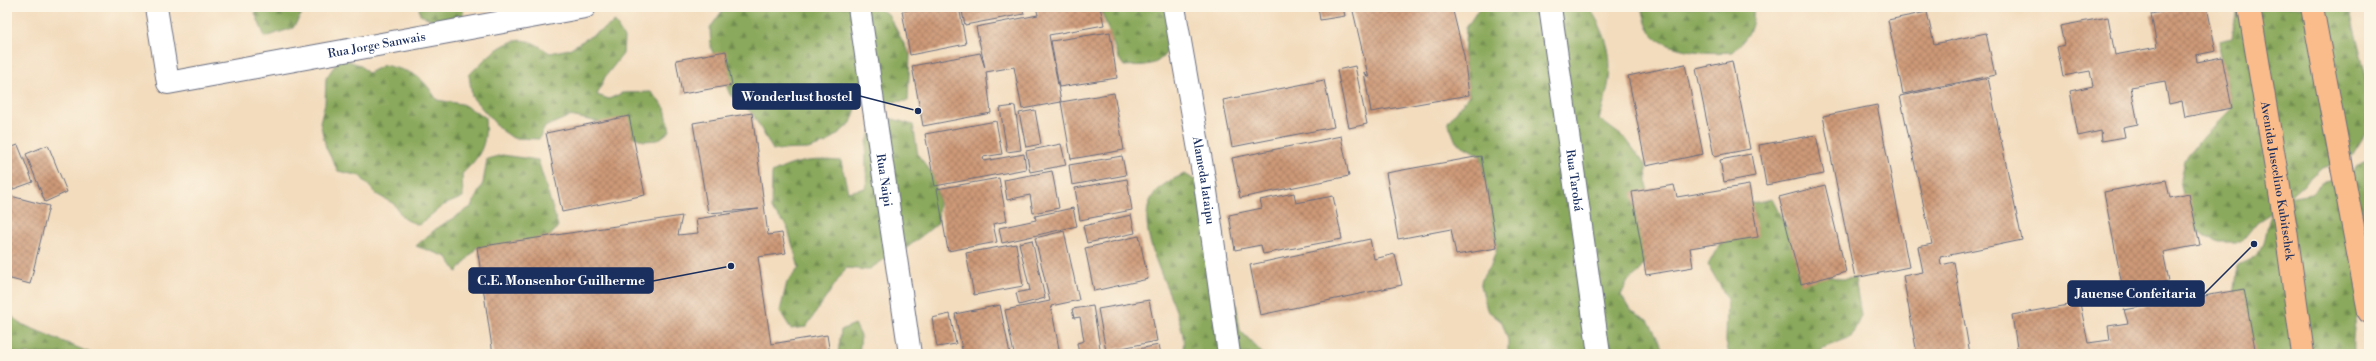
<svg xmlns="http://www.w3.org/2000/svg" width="2376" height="361" viewBox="0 0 2376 361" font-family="'Libre Bodoni',serif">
<defs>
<pattern id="forest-firs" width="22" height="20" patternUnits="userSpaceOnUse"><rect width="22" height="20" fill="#8aa95c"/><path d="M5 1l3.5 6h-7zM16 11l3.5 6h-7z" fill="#708a4f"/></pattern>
<pattern id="building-cross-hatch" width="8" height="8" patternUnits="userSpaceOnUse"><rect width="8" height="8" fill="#cd9977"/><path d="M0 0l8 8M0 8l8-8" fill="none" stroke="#a67d65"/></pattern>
</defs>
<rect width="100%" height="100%" fill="#fcf5e5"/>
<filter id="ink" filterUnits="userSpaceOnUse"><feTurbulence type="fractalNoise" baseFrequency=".025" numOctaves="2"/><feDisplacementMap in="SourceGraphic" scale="8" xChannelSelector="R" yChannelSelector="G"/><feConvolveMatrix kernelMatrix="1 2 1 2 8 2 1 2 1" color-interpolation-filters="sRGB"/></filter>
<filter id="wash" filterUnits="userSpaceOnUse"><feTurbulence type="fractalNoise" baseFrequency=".012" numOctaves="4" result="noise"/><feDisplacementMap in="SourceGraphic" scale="16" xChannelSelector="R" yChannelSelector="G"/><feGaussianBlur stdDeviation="0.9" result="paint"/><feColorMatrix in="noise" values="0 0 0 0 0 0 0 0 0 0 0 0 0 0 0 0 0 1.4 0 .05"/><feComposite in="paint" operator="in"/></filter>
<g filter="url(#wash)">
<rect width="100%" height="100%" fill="#f3dcbd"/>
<path fill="url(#forest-firs)" stroke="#526c5d" d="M258 7H306L293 28 265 37 255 13Z
M419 7H464L462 18 451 17 436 21 420 15Z
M725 7H875L888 14 910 55 908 101 881 102 861 94 851 123 827 143 808 149 773 150 752 113 730 95 711 48 710 28Z
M1100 7H1184C1178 24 1174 50 1158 61 1149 67 1134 65 1124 66L1118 57Z
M1480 7H1589C1616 48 1614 74 1599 119L1626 139 1646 166 1651 247 1639 272 1628 281 1621 295 1630 310 1648 320 1665 351 1664 354H1508V340L1502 322 1487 310 1480 281 1491 265 1497 248 1481 156 1456 142 1448 122 1469 95 1464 56 1466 28Z
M1642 7H1753C1755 29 1747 38 1732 52 1709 54 1659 52 1648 28 1645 22 1644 14 1642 7Z
M2237 7H2349L2369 89 2367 131 2351 157 2323 167 2288 198 2311 194 2322 183 2344 177 2369 157V295C2355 317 2352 328 2353 354H2256L2233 304 2238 265C2244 262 2253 259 2257 254 2269 243 2264 223 2274 211L2257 222 2241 242H2218L2197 231 2184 200 2180 180 2184 160 2195 146 2232 108 2218 41 2232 38Z
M615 22 624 38 623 54 605 77 597 95 609 99 622 93 651 92 665 108 670 131 658 140 644 141 599 122 570 116 545 127 539 139 513 138 500 129 472 97 469 75C484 60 508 33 531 42 538 44 544 50 550 53L569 49Z
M340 58 360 65 368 73 384 65C413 72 421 74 437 100L462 104 485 117C487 144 482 155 462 174L463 197 442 206 419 225 404 219 394 204 376 194 360 176 338 171 326 148 320 122 325 103 326 78Z
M893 119 913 125 918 155 933 174 939 201 938 223 899 254 885 259 868 270 846 268 806 327 791 329 780 311 787 282 799 268 787 226 771 209 772 173C798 160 812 159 841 161L848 192 866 188C868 169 861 144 873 130 877 125 887 122 893 119Z
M502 155 538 160 558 226C542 253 504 248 477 247L457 272 447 257 416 246 437 228 471 207 483 183 487 159Z
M1185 174 1201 184 1220 210 1214 239 1236 304 1240 330 1263 354H1183C1183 348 1184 342 1183 336 1178 299 1135 238 1150 201 1156 187 1172 179 1185 174Z
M1772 199 1809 272 1841 279 1855 278 1861 316 1851 337 1823 348 1819 354H1729L1726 342 1727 298 1708 265 1720 243 1752 203Z
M7 311 19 323 93 354H7Z
M855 324 861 336 859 354H838L841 330Z"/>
<g id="blocks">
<path fill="url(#building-cross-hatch)" d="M923 7H959L966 44 910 55 902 11Z
M961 7H976L977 11 996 7H1022L1024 14 965 25Z
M1036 7H1100L1104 25 1049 35 1061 102 1022 109 1014 67 986 72 991 113 923 126 912 66 980 53 985 68 976 27 1038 15Z
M1318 7H1343L1345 16 1320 20Z
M1352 7H1452L1464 56 1469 95 1371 112 1364 72 1369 79Z
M2186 7H2207L2216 51 2196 55 2197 62 2222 57 2232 108 2185 117 2182 101 2169 104 2165 81 2131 87 2138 124 2123 127 2125 137 2102 141 2101 131 2078 136 2070 91 2093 86 2090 71 2063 76 2057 47 2064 45 2060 26 2108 17 2115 55 2157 47 2151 14Z
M1927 12 1934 44 1986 33 1995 75 1903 94 1888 20Z
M1110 32 1117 78 1059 87 1051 41Z
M726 51 732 85 682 94 676 60Z
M1732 61 1750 149 1714 156 1696 69Z
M1685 64 1703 154 1646 166 1628 76Z
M1355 66 1367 124 1349 128 1337 70Z
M1988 78 2022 240 1940 257 1941 265 1954 262 1970 354H1917L1903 276 1923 272 1918 247 1932 244 1900 96Z
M1324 80 1334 127 1232 147 1223 100Z
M1114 93 1124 150 1071 159 1061 102Z
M1877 105 1909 267 1855 278 1823 116Z
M1015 106 1021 150 1007 152 1000 108Z
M1035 110 1041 144 1026 147 1019 113Z
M752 113 768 235 782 233 786 253 758 257 771 344 827 335 830 354H493L477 247 682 216 678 235 698 233 696 219 759 209 708 213 693 123Z
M629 116 645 195 562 212 546 133Z
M996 121 1002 154 983 157 984 161 1024 154 1026 169 935 186 925 134Z
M1816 135 1824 174 1766 185 1759 145Z
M1341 136 1349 176 1240 198 1232 158Z
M1061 144 1066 165 1030 172 1026 151Z
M18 145 33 182 8 191 7 149Z
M48 145 67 192 45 202 26 154Z
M1751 154 1755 176 1724 182 1720 160Z
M1122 156 1126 175 1072 185 1069 165Z
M1481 156 1497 248 1456 255 1451 229 1398 239 1386 173Z
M1052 171 1059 208 1033 213 1030 195 1007 200 1004 180Z
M999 178 1007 221 993 224 997 242 948 251 937 189Z
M1127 179 1132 210 1080 220 1075 188Z
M2166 180 2170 198 2189 194 2200 245 2163 252 2169 281 2123 290 2104 192Z
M1674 185 1677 197 1749 185 1758 237 1690 248 1693 267 1646 275 1632 192Z
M1825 185 1846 272 1801 284 1779 197Z
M1294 193 1296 203 1333 196 1342 239 1263 254 1261 245 1235 250 1229 215 1262 208 1260 200Z
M7 195 49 206 30 284 7 278Z
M1073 208 1077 226 1002 243 999 228 1036 220 1035 216Z
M1131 215 1135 233 1087 243 1083 226Z
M1064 231 1079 300 1051 306 1060 354H1014L1005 310 1050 301 1035 238Z
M1139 236 1148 279 1094 291 1085 248Z
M1370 239 1374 259 1395 254 1402 285 1260 315 1250 265Z
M1032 240 1045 298 1019 305 1016 293 1030 290 1019 243Z
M1016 244 1023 286 974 295 966 253Z
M2244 289 2256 354H2018L2012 315 2080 303 2088 343 2110 340 2108 326 2128 323 2124 310Z
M1149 300 1157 341 1106 351 1098 309Z
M1000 305 1010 354H963L955 314Z
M1093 306 1101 354H1079L1077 343 1084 341 1080 317 1074 318 1072 309Z
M950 314 956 344 937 347 932 318Z
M1159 345 1161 354H1117V353Z"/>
</g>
</g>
<g filter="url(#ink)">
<use href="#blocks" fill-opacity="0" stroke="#676c7f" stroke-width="1"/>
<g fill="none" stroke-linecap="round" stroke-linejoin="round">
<g stroke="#676c7f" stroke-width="24">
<g id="minor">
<path id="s1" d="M156 7 168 83 585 7"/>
<path id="s2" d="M859 7 910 354"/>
<path id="s3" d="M1174 7 1205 184 1229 354"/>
<path id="s4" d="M1550 7 1599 354"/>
</g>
</g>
<g stroke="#676c7f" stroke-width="24">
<g id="primary">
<path id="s5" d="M2249 7 2285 223 2303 354"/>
<path d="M2312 7 2369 312"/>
</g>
</g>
<use href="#minor" stroke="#fff" stroke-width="22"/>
<use href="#primary" stroke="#fabc8b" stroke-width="22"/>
</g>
</g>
<g text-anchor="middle" stroke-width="3.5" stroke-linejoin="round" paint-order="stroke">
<g font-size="12" fill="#1b2f5e" stroke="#fcf5e5">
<text dy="4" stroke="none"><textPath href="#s1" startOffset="289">Rua Jorge Sanwais</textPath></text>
<text dy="4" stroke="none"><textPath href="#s2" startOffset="175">Rua Naipi</textPath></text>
<text dy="4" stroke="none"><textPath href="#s3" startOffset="176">Alameda Iataipu</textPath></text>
<text dy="4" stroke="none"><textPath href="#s4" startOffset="175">Rua Tarobá</textPath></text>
<text dy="4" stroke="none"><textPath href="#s5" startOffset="176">Avenida Juscelino Kubitschek</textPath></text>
</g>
</g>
<path fill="none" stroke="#1b2f5e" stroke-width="1.5" d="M918 111L860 96M731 266L653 281M2254 244L2204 294"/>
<g fill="#1b2f5e" stroke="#fcf5e5" stroke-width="1.5">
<circle cx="918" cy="111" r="4"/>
<circle cx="731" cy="266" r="4"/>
<circle cx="2254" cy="244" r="4"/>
</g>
<g fill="#1b2f5e" stroke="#1b2f5e" stroke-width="1.5">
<rect x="733" y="84" width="127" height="25" rx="4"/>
<rect x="469" y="268" width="184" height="25" rx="4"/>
<rect x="2068" y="281" width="136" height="25" rx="4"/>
</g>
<g font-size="13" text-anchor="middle" font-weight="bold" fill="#fff">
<text x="797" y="101">Wonderlust hostel</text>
<text x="561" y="285">C.E. Monsenhor Guilherme</text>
<text x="2136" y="298">Jauense Confeitaria</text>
</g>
<rect width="2376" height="361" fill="none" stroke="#fcf5e5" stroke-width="24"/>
</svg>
